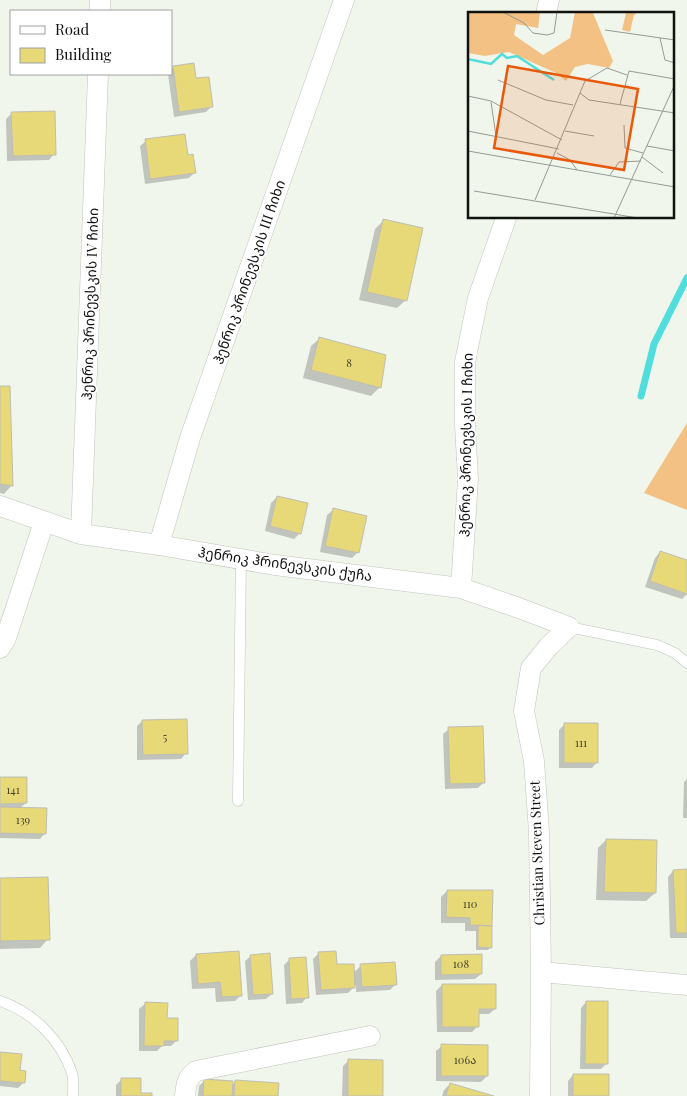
<svg xmlns="http://www.w3.org/2000/svg" width="687" height="1096" viewBox="0 0 687 1096" font-family="'Playfair Display','Noto Sans Georgian',serif">
<rect width="100%" height="100%" fill="#f0f6ec"/>
<path fill="#f4c185" d="M687 423V510L644 493Z"/>
<path fill="#0003" d="M174 67 195 80 212 106 206 112 174 117 168 74H171V69Z
M12 113 54 154 49 160 7 161 6 119Z
M146 141 187 156 194 173 189 178 145 184 140 146Z
M383 221 406 300 397 308 359 300 375 229Z
M320 338 385 356 379 388 371 396 303 378 311 346Z
M0 387 12 485 4 494 0 493Z
M277 497 300 533 294 539 265 531 271 503Z
M333 510 365 517 357 553 352 558 320 552 327 515Z
M660 552 687 561V594L682 599 645 587 655 558Z
M142 721 186 753 181 759 137 760V726Z
M565 724 597 762 592 768H559V730Z
M449 729 484 782 478 788 445 789 443 734Z
M0 778 26 803 20 808 45 833 40 839 0 838Z
M687 779V818H683L684 782Z
M606 840 655 893 646 901 596 900 598 848Z
M687 870V938H670L668 877 673 871Z
M0 879 48 939 40 948 0 949Z
M447 891 492 892 491 947 488 950H476V931H465V923H441V897Z
M237 952 241 995 235 1001 216 1002 215 988 192 989 190 961 196 955Z
M319 953 336 966 353 973 361 966 396 984 390 990 356 992V985L348 993 316 995 313 959Z
M251 956 272 994 266 999 248 1000 245 961Z
M441 956 481 974 475 979 435 980V962Z
M290 959 307 997 302 1003 286 1004 284 965Z
M442 985 495 1009 489 1014H478V1026L472 1032H437L436 991Z
M586 1002 606 1064 601 1069H580L581 1008Z
M145 1004 166 1019 176 1041 171 1046H162L157 1051H139V1009Z
M442 1046 487 1076 481 1082 436 1081V1051Z
M0 1053 19 1071 23 1083 18 1088 0 1086Z
M348 1061 382 1096H342L343 1066Z
M573 1075 608 1096H568V1081Z
M122 1079 139 1094 151 1096H116V1085Z
M204 1081 231 1086 236 1081 277 1096H198L199 1086Z
M450 1084 491 1096H442L444 1090Z"/>
<g fill="none" stroke-linecap="round" stroke-linejoin="round">
<path stroke="#51dddc" stroke-width="7" d="M641 396 654 344 687 278"/>
</g>
<path fill="#e7d878" stroke="#bfbeb3" d="M194 63 196 78 209 77 213 107 179 112 173 66Z
M55 111 56 155 13 156 11 112Z
M185 134 188 155 193 154 196 173 150 179 145 139Z
M383 219 423 228 407 301 367 292Z
M319 337 386 355 381 388 311 370Z
M0 386H10L13 486 0 484Z
M277 496 308 503 301 534 270 526Z
M333 508 367 516 359 553 325 546Z
M660 551 687 560V594L650 581Z
M187 719 188 754 143 755 142 720Z
M564 723H598V763H564Z
M483 726 485 783 450 784 448 727Z
M0 777H27V803L0 804Z
M0 807 47 808 46 834 0 833Z
M606 839 657 840 656 893 604 892Z
M687 869V933H676L673 870Z
M48 877 50 940 0 941V878Z
M447 890H493L492 926 470 925V918L446 917Z
M478 925 492 926V948L478 947Z
M239 951 242 996 222 997 220 982 198 984 196 954Z
M336 951 337 964H354L355 988 321 990 318 952Z
M270 953 273 994 253 995 250 955Z
M482 954V974L441 975V955Z
M306 957 309 998 291 999 289 958Z
M395 962 397 985 362 987 360 964Z
M442 984H496V1009H479V1027H442Z
M586 1001H608V1064H585Z
M145 1002 168 1003 167 1018H178V1041H164V1046H144Z
M441 1044 488 1045V1076H441Z
M0 1052 22 1054 20 1070 26 1071 25 1083 0 1081Z
M348 1059 383 1060V1096H348Z
M573 1074H609V1096H573Z
M121 1078H141V1093H152V1096H121Z
M204 1079 233 1081 232 1096H203Z
M235 1080 279 1083 278 1096H234Z
M450 1083 494 1096H446Z"/>
<g fill="none" stroke-linecap="round" stroke-linejoin="round">
<g stroke="#bfc5bb" stroke-width="11">
<path id="service" d="M569 627 657 645 675 653 687 663
M238 801 241 559
M0 1001C33 1012 61 1040 72 1073 74 1080 73 1089 73 1096"/>
</g>
<g stroke="#bfc5bb" stroke-width="21">
<path id="minor" d="M100 11V0
M546 14 549 0
M0 506 81 534 159 545 275 565 461 588 519 608 569 627 549 646 531 668 524 711 534 761 539 832 541 972 540 1096
M81 534 98 74
M159 545 190 438 344 0
M461 588 468 479 465 425V362L478 298 506 218
M0 648 6 638 44 522
M541 972 687 985
M185 1096C186 1084 187 1078 196 1071L370 1036"/>
</g>
<use href="#service" stroke="#fff" stroke-width="10"/>
<use href="#minor" stroke="#fff" stroke-width="20"/>
</g>
<g text-anchor="middle" stroke-width="4" stroke-linejoin="round" paint-order="stroke">
<g font-size="11" fill="#464429">
<text x="349" y="367">8</text>
<text x="165" y="741">5</text>
<text x="581" y="747">111</text>
<text x="13" y="794">141</text>
<text x="23" y="824">139</text>
<text x="470" y="908">110</text>
<text x="461" y="968">108</text>
<text x="465" y="1064">106ა</text>
</g>
<g font-size="14" fill="#10120f" stroke="#fff">
<text transform="translate(249 272) rotate(-71)" y="5">ჰენრიკ პრინევსკის III ჩიხი</text>
<text transform="translate(90 304) rotate(-88)" y="5">ჰენრიკ პრინევსკის IV ჩიხი</text>
<text transform="translate(466 445) rotate(-89)" y="5">ჰენრიკ პრინევსკის I ჩიხი</text>
<text transform="translate(285 564) rotate(8)" y="5">ჰენრიკ ჰრინევსკის ქუჩა</text>
<text transform="translate(537 853) rotate(-92)" y="5">Christian Steven Street</text>
</g>
</g>
<g transform="translate(468 12)">
<rect width="206" height="206" fill="#f0f6ec"/>
<path d="M0 0H72L70 16 48 12 46 23 75 43 102 26 107 0 125 1 145 49 141 56 120 52 107 55 98 69 88 61 41 40 17 44 0 41ZM164 0H170L166 3 162 20 154 18 158 1Z" fill="#f4c185"/>
<path fill="none" stroke="#51dddc" stroke-width="2.5" d="M0 47 23 52 34 42 39 46 49 44 86 68"/>
<path fill="none" stroke="#969b94" stroke-width="1" d="M35 0 56 11 65 21 79 23 86 21 89 0M137 18 207 28M192 26 197 48 207 51M30 68 78 88 105 93M112 81 121 88 207 101M0 84 23 89 94 128M23 90 28 124M152 92 161 59 207 67M156 113 157 136 175 141M0 119 91 137M97 119 126 124M179 134 207 139M0 139 207 175M89 141 102 148 109 158M174 145 195 161M142 163 151 150 173 149M6 179 170 206M67 188 117 69 139 56 159 63M146 206 207 72"/>
<path fill="#e8590c" fill-opacity="0.15" stroke="#e8590c" stroke-width="2.5" d="M40 54 170 77 156 158 26 136Z"/>
<rect width="206" height="206" fill="none" stroke="#10120f" stroke-width="2.5"/>
</g>
<rect x="10" y="10" width="162" height="65" fill="#ffffff" stroke="#9fa09f"/>
<rect x="20" y="26" width="25" height="8" fill="#ffffff" stroke="#9fa09f"/>
<text x="55" y="35" font-size="15" fill="#10120f">Road</text>
<rect x="20" y="48" width="25" height="15" fill="#e7d878" stroke="#9fa09f"/>
<text x="55" y="60" font-size="15" fill="#10120f">Building</text>
</svg>
